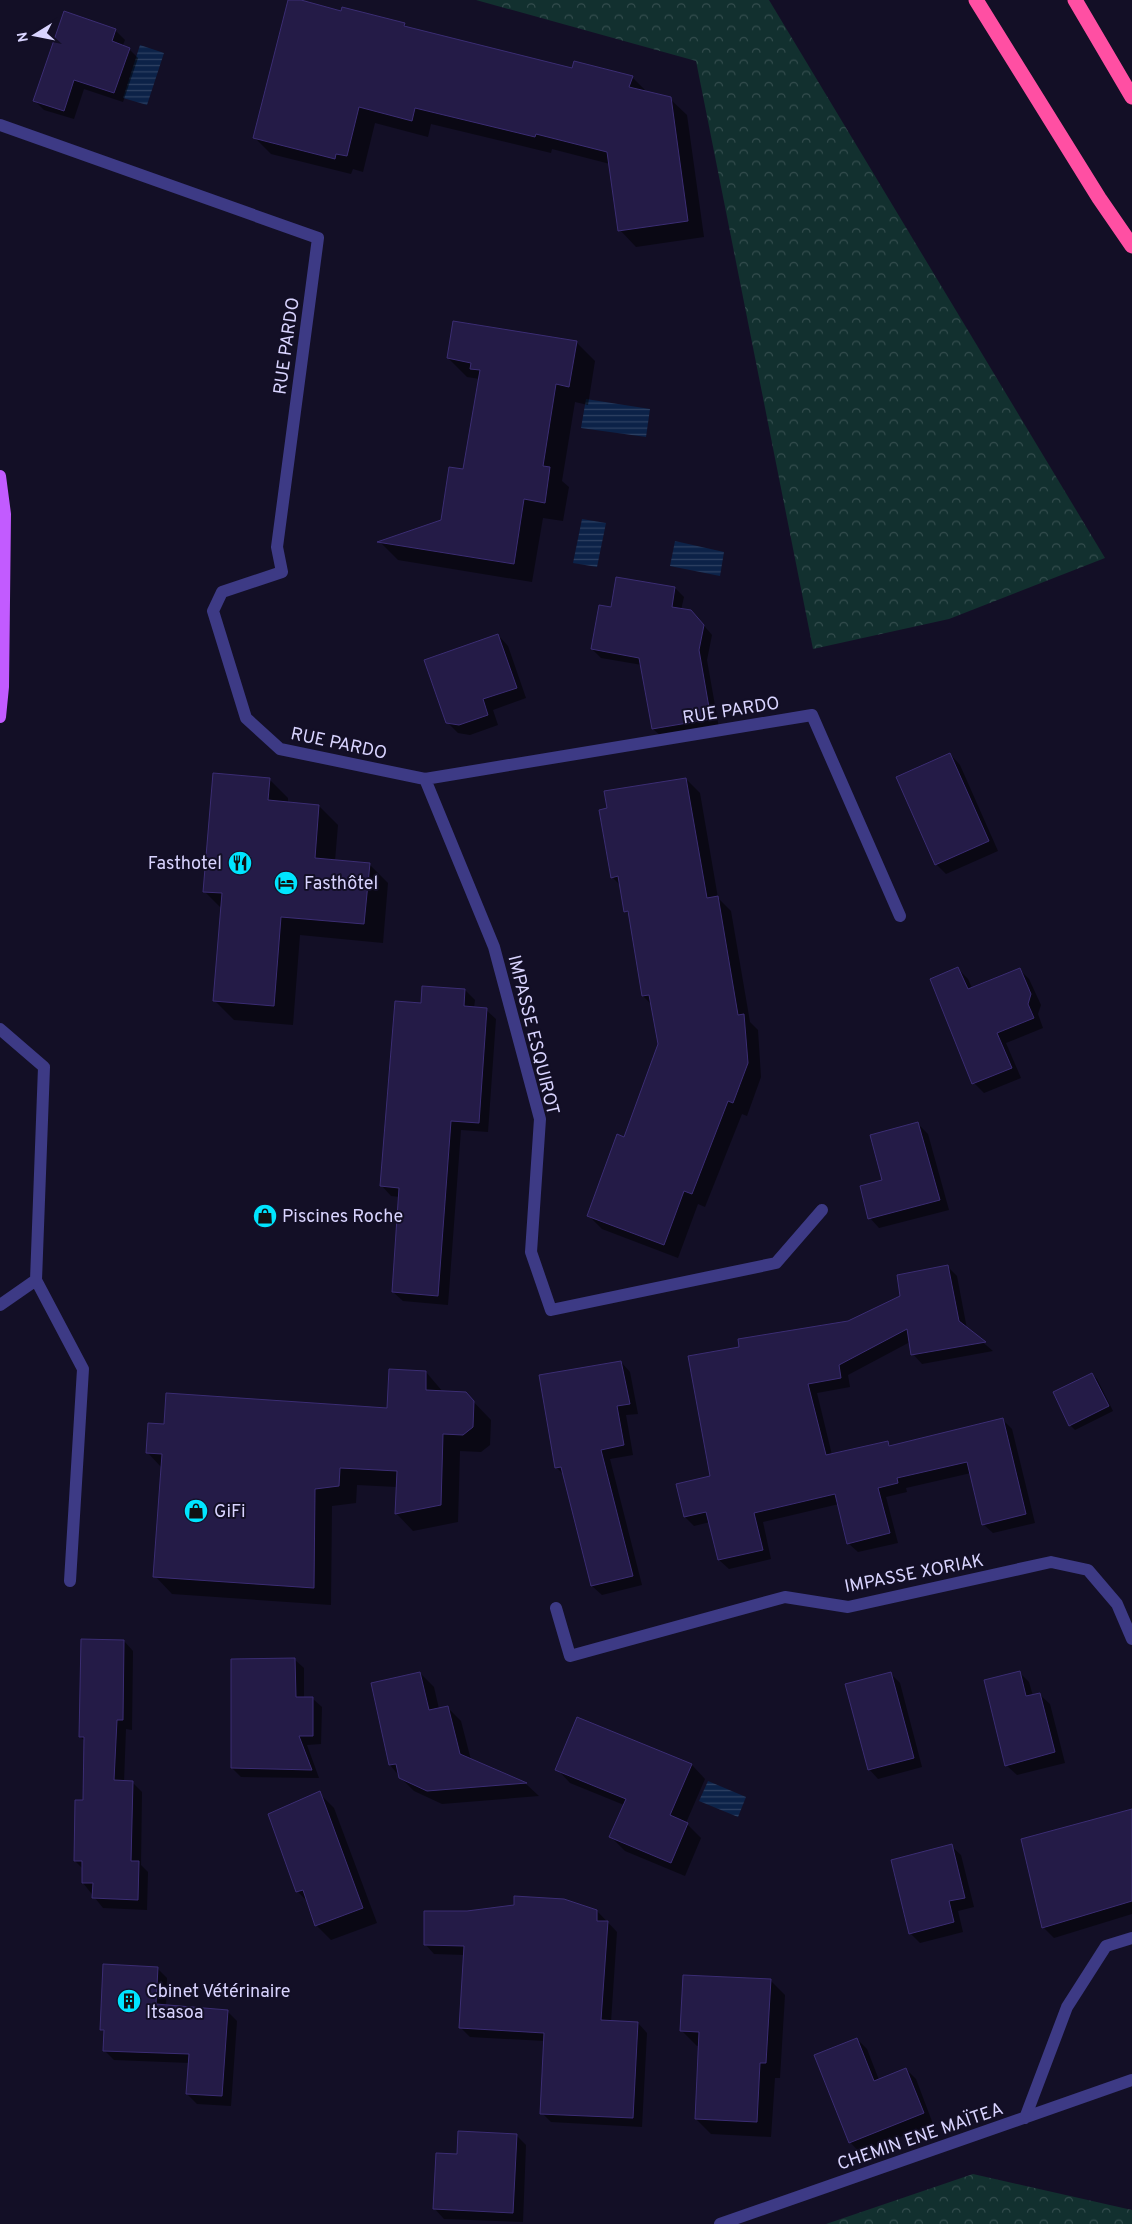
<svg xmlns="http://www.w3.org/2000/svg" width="1132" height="2224" viewBox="0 0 1132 2224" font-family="Overpass,sans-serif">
<defs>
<pattern id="forest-crowns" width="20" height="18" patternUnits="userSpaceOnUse" patternTransform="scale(1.25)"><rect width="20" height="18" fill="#12302f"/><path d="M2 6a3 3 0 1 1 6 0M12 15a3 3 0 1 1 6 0" fill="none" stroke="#344d4e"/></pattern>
<pattern id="water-rules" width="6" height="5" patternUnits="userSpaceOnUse" patternTransform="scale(1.25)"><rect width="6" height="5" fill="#0c2248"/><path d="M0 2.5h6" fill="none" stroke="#2f4163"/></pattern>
</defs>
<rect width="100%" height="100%" fill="#130f26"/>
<path fill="url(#forest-crowns)" d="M476 0H769L1105 558 949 619 813 649 696 61Z
M973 2174 1132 2210V2224H826Z"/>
<path fill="url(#water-rules)" d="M140 45 164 53 147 105 123 98Z
M586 399 650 409 646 437 581 428Z
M582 519 606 523 597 567 573 563Z
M675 541 724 552 720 576 670 566Z
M708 1781 746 1797 738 1817 699 1801Z"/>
<path fill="#0007" d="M290 0 404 24 408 28 573 69 632 77 648 93 670 99 687 115 704 237 636 247 620 230 610 164 552 149 551 153 431 124 428 137 375 123 363 172 353 169 351 174 271 154 255 138Z
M115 30 125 40 122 47 129 49 138 58 123 102 84 89 74 119 44 110 34 100Z
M576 342 595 361 588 405 575 402 562 481 569 487 563 521 543 518 532 582 398 560 380 542 442 520 464 470 480 379 467 377 448 358Z
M617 578 675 588 684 597 681 610 700 621 712 635 707 660 719 728 662 737 653 729 642 665 601 658 592 649 612 609Z
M498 635 508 646 526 698 493 710 498 725 470 735 458 733 447 722Z
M950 754 960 765 998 851 946 874 936 864Z
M269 779 288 798V803L319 806 338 825 335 861 369 864 388 883 383 943 300 935 293 1025 234 1020 215 1001 222 909 205 892Z
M686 779 700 793 718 898 731 911 750 1022 758 1030 761 1077 747 1116 742 1114 705 1207 698 1204 678 1258 602 1229 588 1215 625 1139 659 1044 652 1005 643 996 630 916 626 911 621 886 612 877Z
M958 969 968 979 972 988 1019 969 1029 979 1041 1005 1038 1014 1043 1028 1006 1043 1021 1078 984 1093 974 1083Z
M465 990 475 1000 474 1008 486 1010 496 1019 488 1132 461 1130 448 1305 403 1301 393 1292 400 1197 391 1196 382 1186 422 1004Z
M918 1124 928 1134 949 1210 879 1228 870 1218 884 1181Z
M948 1267 957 1276 967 1329 993 1351 922 1364 913 1354 910 1342 848 1375 850 1387 817 1393 832 1455 887 1442 892 1447 1003 1420 1012 1429 1035 1523 993 1533 983 1524 971 1473 906 1488 907 1492 886 1497 898 1543 858 1552 848 1543 839 1504 763 1522 771 1559 729 1569 719 1560 710 1522 694 1526 685 1517 711 1477 741 1348 848 1322 902 1296Z
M621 1362 630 1372 638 1414 626 1415 633 1455 610 1459 642 1585 602 1595 592 1586 565 1476 556 1467Z
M426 1372 443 1392 465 1393 491 1420 490 1445 481 1452 460 1451 458 1522 413 1531 396 1513 397 1487 357 1485 356 1503 332 1506 331 1605 172 1594 155 1576 162 1468 147 1452 165 1425 388 1410Z
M1092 1374 1097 1379 1113 1411 1075 1430 1070 1425Z
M124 1641 133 1651 132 1730 126 1729 124 1782H132L142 1792 141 1865 148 1872 147 1910 103 1908 83 1883V1869L75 1861 84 1802 85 1741 80 1737Z
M295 1660 304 1668V1698L313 1699 322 1707 321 1744 307 1745 319 1778 241 1777 232 1768Z
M1019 1672 1029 1682 1033 1696 1039 1694 1050 1704 1065 1763 1017 1775 1006 1765Z
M420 1673 434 1687 439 1709 447 1707 461 1721 471 1760 526 1784 539 1796 442 1804 414 1791 400 1777 390 1765Z
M890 1673 900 1683 922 1767 878 1779 869 1769Z
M692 1765 705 1779 686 1823 701 1838 685 1876 625 1851 611 1837 624 1805 570 1783 557 1769Z
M319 1793 334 1808 377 1923 331 1940 316 1925 308 1902 297 1891Z
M1132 1810V1914L1054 1938 1043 1927Z
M951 1846 961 1855 974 1907 958 1911 963 1932 920 1943 910 1933Z
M597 1911 617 1932 611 2022 638 2023 647 2033 642 2127 551 2122 542 2113 545 2041 470 2037 461 2028 465 1955 434 1954 425 1944Z
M157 1968 167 1978 166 2006 227 2011 237 2021 231 2106 197 2104 187 2094 190 2063 114 2060 104 2050 105 2032 101 2029Z
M770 1980 785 1995 780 2078H775L771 2137 711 2134 696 2119 700 2046H697L682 2031Z
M857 2039 867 2049 879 2080 906 2069 916 2079 933 2124 860 2153 850 2142Z
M516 2135 526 2145 523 2222 444 2219 434 2208 458 2155Z"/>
<path fill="#241b47" stroke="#3b2d73" d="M288 0H301L341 11 342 7 405 23 404 26 572 68 574 61 633 76 629 87 671 97 688 221 618 231 607 152 536 134 535 137 415 108 412 121 359 107 347 156 336 154 335 159 253 138Z
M64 11 116 29 112 41 130 48 114 93 74 80 64 111 33 101Z
M453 321 577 341 569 387 556 384 543 466 550 467 545 503 524 499 514 564 377 542 441 520 449 467 463 469 480 370 470 369 471 363 447 358Z
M616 577 675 587 672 607 691 610 704 625 699 650 711 719 652 729 639 658 591 649 599 605 611 607Z
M498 634 517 688 483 699 488 715 459 725 446 723 424 660Z
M950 753 989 841 935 865 896 777Z
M213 773 270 778 268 800 319 805 315 858 370 863 364 924 281 917 274 1006 213 1001 222 893 203 892Z
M686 778 707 898 718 896 738 1015 744 1014 748 1063 733 1103 728 1101 692 1194 684 1191 664 1245 587 1216 617 1134 624 1137 658 1044 649 995 642 996 628 911 624 912 618 876 611 878 599 810 607 808 604 791Z
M958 967 968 989 1020 968 1031 994 1028 1004 1034 1018 997 1033 1012 1068 972 1084 930 979Z
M422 986 465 989 464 1006 487 1008 479 1123 451 1121 438 1296 392 1292 399 1188 380 1186 395 1001 421 1003Z
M918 1122 940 1200 868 1219 860 1186 882 1180 870 1135Z
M948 1265 959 1321 986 1342 911 1355 907 1329 839 1365 841 1378 808 1384 826 1455 888 1441 889 1446 1003 1418 1026 1514 982 1525 967 1462 897 1478 898 1483 878 1488 890 1533 847 1544 835 1494 754 1513 763 1550 718 1560 706 1512 684 1517 676 1484 710 1476 688 1356 739 1347 738 1339 848 1321 900 1296 897 1275Z
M621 1361 630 1404 617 1406 624 1445 601 1450 633 1576 591 1586 561 1467 555 1468 539 1375Z
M389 1369 426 1371V1390L466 1392 474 1401 473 1427 463 1435 443 1434 441 1505 395 1514 397 1471 340 1468 339 1486 315 1489 314 1588 153 1577 162 1454 146 1453 148 1423 164 1424 166 1393 387 1408Z
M1092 1373 1109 1406 1069 1426 1053 1392Z
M81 1639 124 1640 123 1720H117L114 1780 133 1781 131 1861H139L138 1900 92 1898 93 1883H82V1861H74L75 1800H83L84 1737H79Z
M295 1658 296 1697H313V1736H299L312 1770 231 1768V1659Z
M1020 1671 1026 1696 1040 1693 1055 1752 1005 1766 984 1680Z
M420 1672 429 1710 448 1706 460 1754 527 1783 427 1791 399 1778 396 1764 389 1765 371 1683Z
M891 1672 914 1758 868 1770 845 1684Z
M577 1717 692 1764 670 1815 688 1823 671 1863 609 1837 626 1799 555 1770Z
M320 1791 363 1908 315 1926 303 1890 296 1892 268 1814Z
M1132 1809V1901L1042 1928 1021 1839Z
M952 1844 965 1898 949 1901 954 1922 909 1934 891 1860Z
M514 1896 564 1899 597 1910V1921H608L601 2020 638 2022 633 2118 540 2114 544 2033 459 2028 464 1946 424 1945V1911H467L514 1905Z
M103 1964 158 1967 156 2004 228 2010 222 2096 186 2094 189 2054 103 2051 104 2030H100Z
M683 1975 771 1979 766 2063H760L757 2122 695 2119 699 2032 680 2031Z
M857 2038 874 2081 906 2068 924 2113 849 2143 814 2055Z
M458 2131 517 2134 513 2213 433 2209 436 2153 457 2154Z"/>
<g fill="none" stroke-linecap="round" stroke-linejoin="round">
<path stroke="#3d3a85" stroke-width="12" d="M0 1029 44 1067 36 1280 0 1305
M36 1280 83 1369 70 1581"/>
<path stroke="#3d3a85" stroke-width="12" d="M0 125 318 238 277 547 282 572 222 592 213 611 246 718 280 749 425 779 812 715 900 916
M425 779 494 947 540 1119 531 1252 551 1310 776 1263 822 1210
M556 1608 570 1656 785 1597 848 1607 1051 1562 1088 1570 1117 1604 1132 1639
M1025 2118 1067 2007 1106 1946 1132 1938
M720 2224 1132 2080"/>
<path stroke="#c25bff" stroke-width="12" d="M0 476 5 514 3 687 0 717"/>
<path stroke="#ff4fa3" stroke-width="15" d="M976 0 1099 198 1132 246
M1075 0 1132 97"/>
</g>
<defs>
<g id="restaurant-disc" transform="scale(1.25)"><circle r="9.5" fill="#00e5ff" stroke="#130f26"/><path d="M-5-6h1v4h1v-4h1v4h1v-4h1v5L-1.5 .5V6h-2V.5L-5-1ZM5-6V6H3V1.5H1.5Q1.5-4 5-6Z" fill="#111"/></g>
<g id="hotel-disc" transform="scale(1.25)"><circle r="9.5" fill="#00e5ff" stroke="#130f26"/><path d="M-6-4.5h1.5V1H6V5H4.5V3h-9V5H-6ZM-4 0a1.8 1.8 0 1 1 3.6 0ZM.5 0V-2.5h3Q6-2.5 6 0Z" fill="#111"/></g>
<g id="shop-disc" transform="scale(1.25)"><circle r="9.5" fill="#00e5ff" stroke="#130f26"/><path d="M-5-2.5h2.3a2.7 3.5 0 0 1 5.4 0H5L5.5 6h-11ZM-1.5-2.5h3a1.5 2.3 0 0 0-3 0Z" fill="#111"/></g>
<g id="building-disc" transform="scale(1.25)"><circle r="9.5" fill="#00e5ff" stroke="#130f26"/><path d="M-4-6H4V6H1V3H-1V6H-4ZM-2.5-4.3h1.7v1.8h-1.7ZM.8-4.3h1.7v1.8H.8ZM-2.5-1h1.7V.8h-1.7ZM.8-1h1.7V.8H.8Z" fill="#111"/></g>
</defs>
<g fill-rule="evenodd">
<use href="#restaurant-disc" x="240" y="863"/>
<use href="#hotel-disc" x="286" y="883"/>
<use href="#shop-disc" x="265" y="1216"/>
<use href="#shop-disc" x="196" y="1511"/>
<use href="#building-disc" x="129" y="2001"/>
</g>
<g text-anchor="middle" stroke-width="4" stroke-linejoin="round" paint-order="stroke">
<g font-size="18" fill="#d9d4ff" stroke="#130f26">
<text transform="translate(286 346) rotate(-82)" y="6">RUE PARDO</text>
<text transform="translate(731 710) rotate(-9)" y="6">RUE PARDO</text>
<text transform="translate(339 743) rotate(12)" y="6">RUE PARDO</text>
<text transform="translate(534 1035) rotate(76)" y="6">IMPASSE ESQUIROT</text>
<text transform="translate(914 1573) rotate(-11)" y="6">IMPASSE XORIAK</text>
<text transform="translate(920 2136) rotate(-19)" y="6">CHEMIN ENE MAÏTEA</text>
</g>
<g font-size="18" fill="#d9d4ff" stroke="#130f26" text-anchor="start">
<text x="222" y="869" text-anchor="end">Fasthotel</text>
<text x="304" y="889">Fasthôtel</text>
<text x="282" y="1222">Piscines Roche</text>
<text x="214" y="1517">GiFi</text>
<text x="146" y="1997">Cbinet Vétérinaire<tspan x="146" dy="21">Itsasoa</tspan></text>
</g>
</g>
<g transform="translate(35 35) rotate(260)" stroke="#130f26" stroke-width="4" paint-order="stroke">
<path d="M0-4L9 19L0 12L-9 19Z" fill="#d9d4ff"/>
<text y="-8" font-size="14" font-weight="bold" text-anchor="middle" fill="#d9d4ff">N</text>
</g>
</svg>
